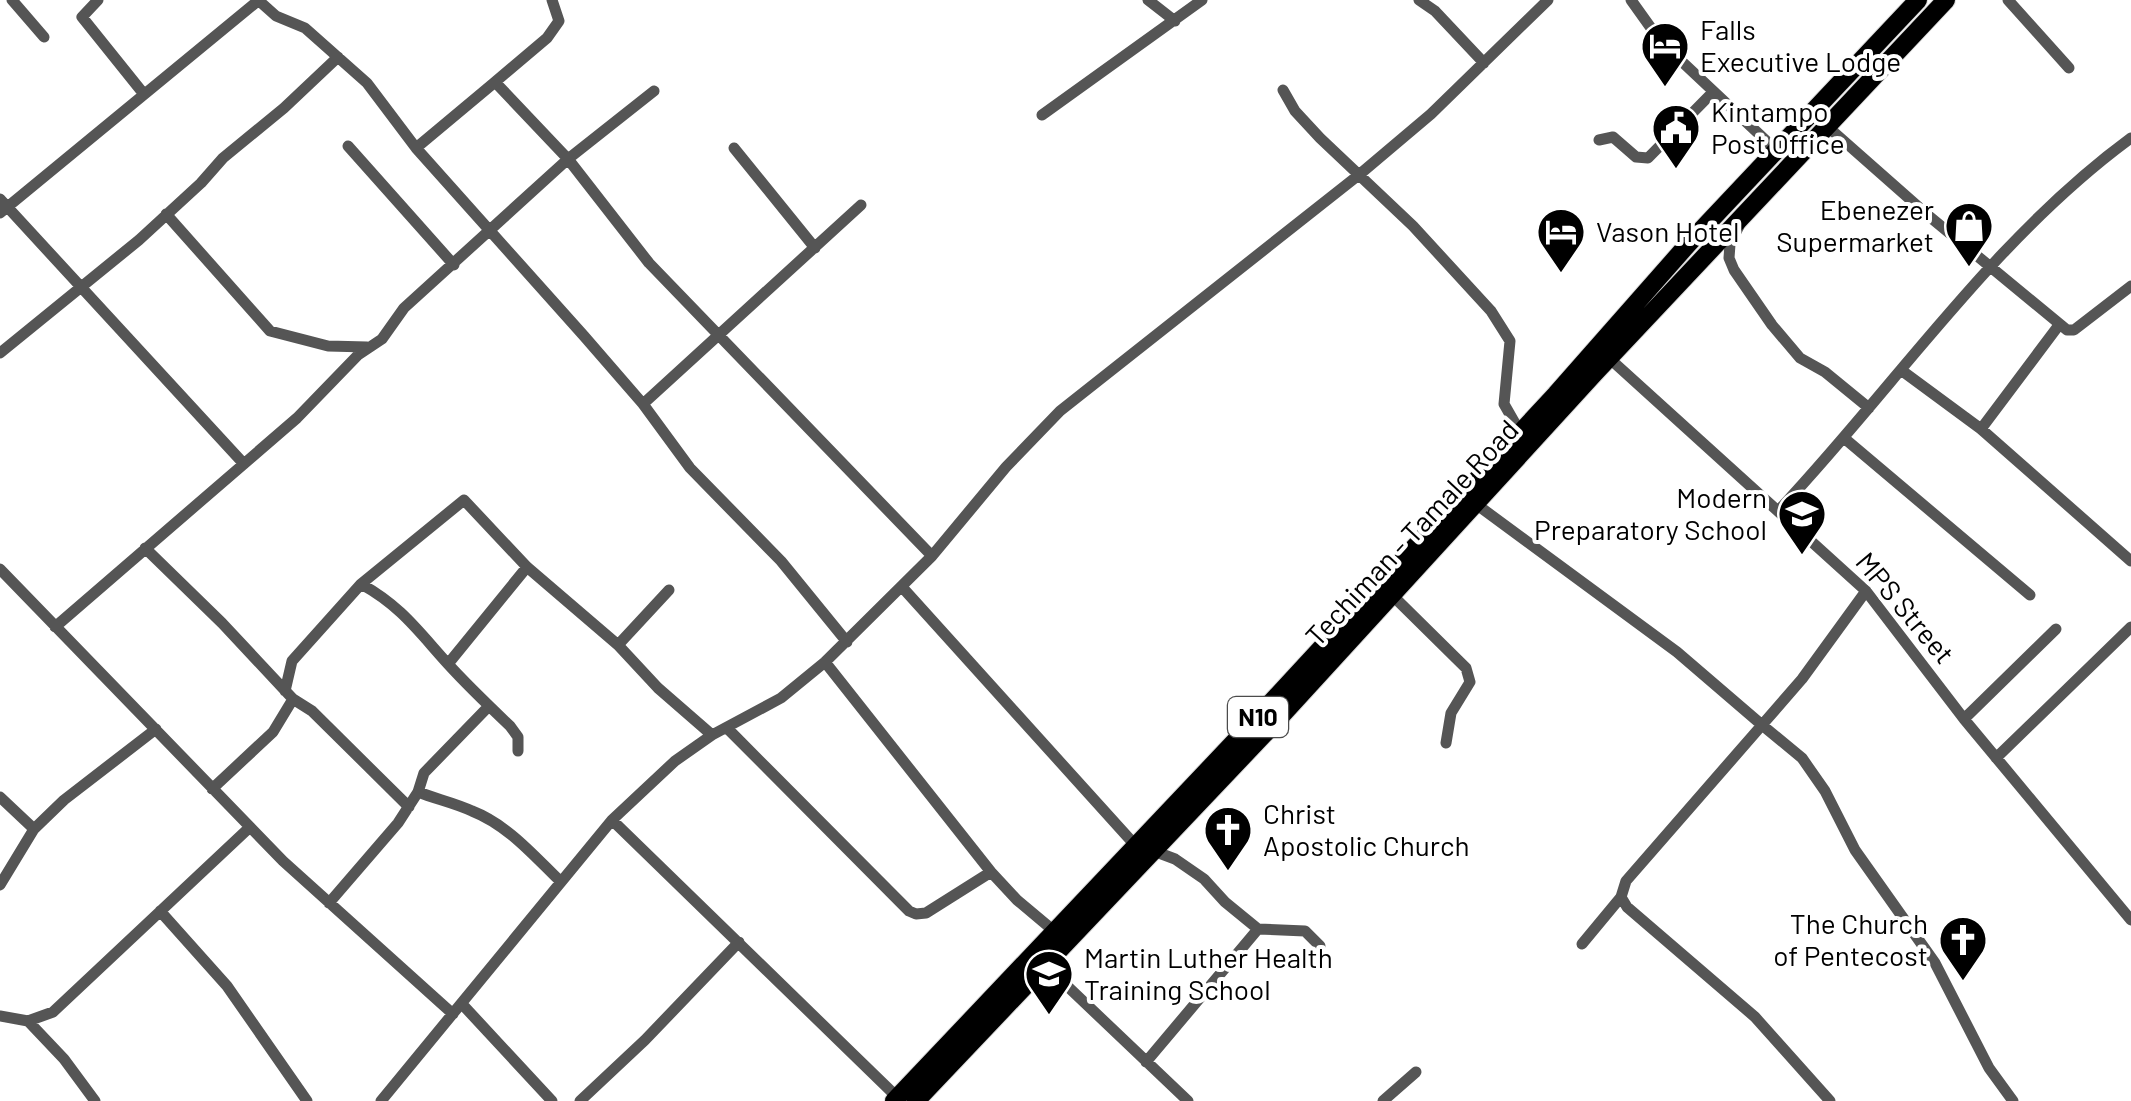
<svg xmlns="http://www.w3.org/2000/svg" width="2131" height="1101" viewBox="0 0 2131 1101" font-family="Barlow,sans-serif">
<rect width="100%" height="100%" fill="#fff"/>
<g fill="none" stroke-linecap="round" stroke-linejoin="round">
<g stroke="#dbdbdb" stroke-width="20">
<path id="highway" d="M894 1101 1238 738 1556 394 1689 243 1918 0
M916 1101 1271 727 1594 374 1946 0"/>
</g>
<path stroke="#555" stroke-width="11" d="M12 0 44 37
M98 0 82 17 143 93
M258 0 276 16 305 28 367 83 416 148 584 336 643 404 690 468 781 561 847 642
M1148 0 1175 21
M1419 0 1435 11 1484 63
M1631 0 1661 42 1776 150
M2008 0 2069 68
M495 82 547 38 559 21 552 0
M1283 90 1295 111 1320 138 1413 226 1491 311 1510 341 1504 404 1520 432
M1042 115 1202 0
M1828 127 1930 217 2067 330H2074L2131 286
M1599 140 1613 137 1636 157 1648 158 1713 92
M348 146 454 265
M416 148 495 82 568 159 649 263 932 556
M734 148 815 248
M0 199 244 464
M0 213 259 0
M166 214 270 331 328 346 367 347
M1739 226 1730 244 1729 258 1734 270 1772 325 1800 358 1825 372 1869 408
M0 353 139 240 201 183 223 158 284 108 338 57
M1609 358 1866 591 1964 719 2131 920
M1901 370 1981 429 2131 561
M643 404 861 205
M1981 429 2059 325
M1844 438 2030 595
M1476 504 1677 652 1762 725 1802 679 1866 591
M1778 511C1895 387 1992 240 2131 138
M145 548 222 623 293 699 312 711 409 807
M0 569 283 861 453 1014
M361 584C401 606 418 631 448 664 467 685 489 706 510 726L518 737V751
M902 587 1135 845
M1392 595 1466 668 1470 682 1451 713 1446 743
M55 627 297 418 358 355 382 339 404 308 568 159 654 91
M618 645 669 590
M825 662 991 872 1017 900 1054 931
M448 664 527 567
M285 691 292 661 361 584 464 500 527 567 618 645 658 688 712 735
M1964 719 2056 629
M727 728 909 911 916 914 926 913 991 872
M1996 758 2131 627
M212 789 273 732 293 699
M418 792C436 799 455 803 472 811 508 825 534 856 561 882
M0 797 34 829
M612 820 897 1097
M1151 850 1175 859 1204 879 1225 902 1258 929 1305 931 1320 946
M0 885 34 829 64 800 156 729
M329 903 398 823 418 792 424 773 489 706
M160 911 227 986 307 1101
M1582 944 1621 897
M1044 964 1188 1101
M462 1004 552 1101
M0 1016 28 1021 64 1059 95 1101
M28 1021 53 1012 250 827
M1146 1062 1258 929
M381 1101 612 820 675 761 712 735 781 698 825 662 932 556 1006 467 1060 411 1360 174 1431 114 1548 0
M580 1101 645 1040 739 942
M1383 1101 1416 1072
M1830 1101 1755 1017 1627 907 1621 897 1626 881 1762 725 1802 758 1825 791 1855 850 1935 963 1989 1068 2013 1101"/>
<use href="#highway" stroke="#000" stroke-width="18"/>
</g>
<defs>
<g id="hotel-pin" transform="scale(2.5)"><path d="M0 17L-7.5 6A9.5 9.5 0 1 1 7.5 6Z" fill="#000" stroke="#fff"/><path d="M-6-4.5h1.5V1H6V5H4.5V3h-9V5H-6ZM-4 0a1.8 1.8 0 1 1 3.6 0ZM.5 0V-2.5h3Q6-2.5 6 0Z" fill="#fff"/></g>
<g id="civic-pin" transform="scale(2.5)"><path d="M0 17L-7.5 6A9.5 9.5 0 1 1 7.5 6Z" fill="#000" stroke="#fff"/><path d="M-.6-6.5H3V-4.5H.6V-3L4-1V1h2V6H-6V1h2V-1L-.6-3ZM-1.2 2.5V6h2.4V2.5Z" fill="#fff"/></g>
<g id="shop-pin" transform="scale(2.5)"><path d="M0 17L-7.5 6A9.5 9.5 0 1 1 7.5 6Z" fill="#000" stroke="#fff"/><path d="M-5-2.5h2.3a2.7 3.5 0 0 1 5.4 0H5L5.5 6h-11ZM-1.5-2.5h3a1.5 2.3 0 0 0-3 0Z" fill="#fff"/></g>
<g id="school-pin" transform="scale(2.5)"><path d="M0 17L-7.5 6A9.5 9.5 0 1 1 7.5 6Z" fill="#000" stroke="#fff"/><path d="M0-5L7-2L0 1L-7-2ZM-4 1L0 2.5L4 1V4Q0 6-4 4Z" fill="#fff"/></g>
<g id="church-pin" transform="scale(2.5)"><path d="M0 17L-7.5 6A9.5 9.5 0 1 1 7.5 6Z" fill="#000" stroke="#fff"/><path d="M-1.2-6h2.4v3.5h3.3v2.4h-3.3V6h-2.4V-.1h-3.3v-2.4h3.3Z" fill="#fff"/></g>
</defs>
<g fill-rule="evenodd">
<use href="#hotel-pin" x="1665" y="46"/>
<use href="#civic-pin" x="1676" y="128"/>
<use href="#shop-pin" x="1969" y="226"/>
<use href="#hotel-pin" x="1561" y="232"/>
<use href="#school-pin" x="1802" y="514"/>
<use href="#church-pin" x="1228" y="830"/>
<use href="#church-pin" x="1963" y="940"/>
<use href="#school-pin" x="1049" y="974"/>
</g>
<g text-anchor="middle" stroke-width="8" stroke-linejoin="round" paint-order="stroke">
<rect fill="#fff" stroke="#4c4c4c" stroke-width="2.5" x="1228" y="697" width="60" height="40" rx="8"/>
<g font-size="25" font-weight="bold" fill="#000">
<text x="1258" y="726">N10</text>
</g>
<g font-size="28" fill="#000" stroke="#fff" text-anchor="start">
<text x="1700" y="40">Falls<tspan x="1700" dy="32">Executive Lodge</tspan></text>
<text x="1711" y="122">Kintampo<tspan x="1711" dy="32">Post Office</tspan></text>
<text x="1934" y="220" text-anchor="end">Ebenezer<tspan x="1934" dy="32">Supermarket</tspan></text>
<text x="1596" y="242">Vason Hotel</text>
<text x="1767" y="508" text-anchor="end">Modern<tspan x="1767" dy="32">Preparatory School</tspan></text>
<text x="1263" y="824">Christ<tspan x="1263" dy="32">Apostolic Church</tspan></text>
<text x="1928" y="934" text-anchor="end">The Church<tspan x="1928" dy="32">of Pentecost</tspan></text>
<text x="1084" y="968">Martin Luther Health<tspan x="1084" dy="32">Training School</tspan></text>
</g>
<g font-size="28" fill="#000" stroke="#fff">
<text transform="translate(1412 533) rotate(-47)" y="10">Techiman - Tamale Road</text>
<text transform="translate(1905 608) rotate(50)" y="10">MPS Street</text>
</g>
</g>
</svg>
